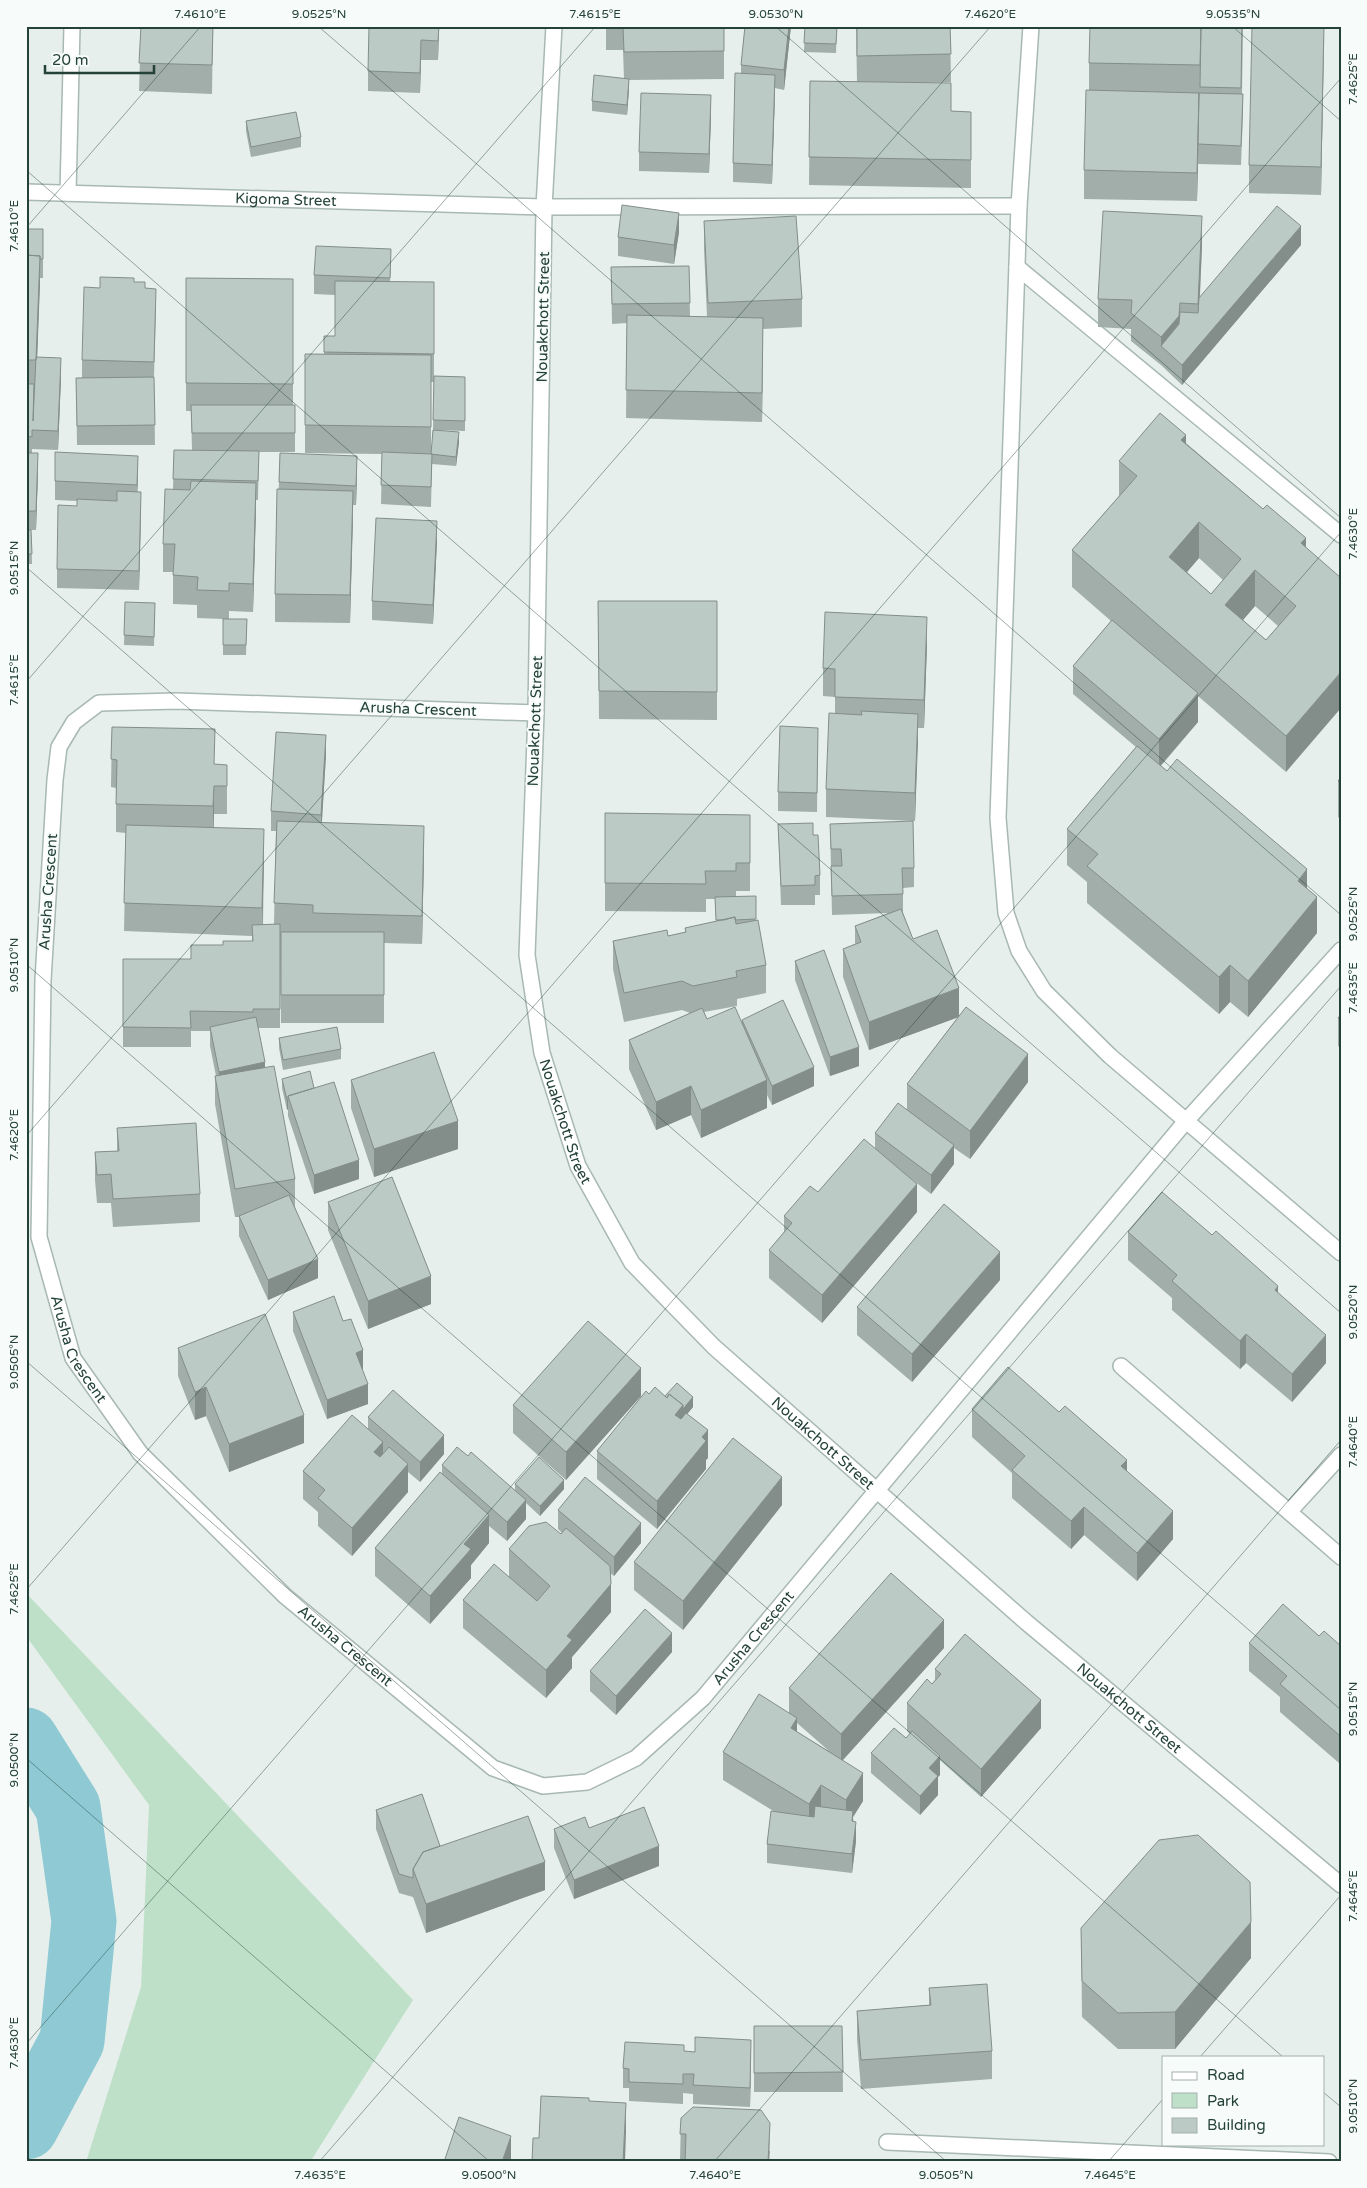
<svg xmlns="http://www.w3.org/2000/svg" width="1367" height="2188" viewBox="0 0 1367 2188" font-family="'Varela Round',sans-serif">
<rect width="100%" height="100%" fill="#e6efeb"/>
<path fill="#bfe0c8" d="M26 1593 413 2000 310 2162H86L141 1987 149 1805 26 1636Z"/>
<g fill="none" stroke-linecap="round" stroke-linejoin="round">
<path stroke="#8ec9d4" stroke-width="65" d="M26 1740 68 1807 84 1921 72 2041 26 2127"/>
<g stroke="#a8b8b2" stroke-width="18">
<g id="minor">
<path id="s1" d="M554 26 544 207 536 713 527 955 542 1053 578 1166 632 1263 714 1347 1026 1622 1341 1885"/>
<path d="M1031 26 1019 206 998 818 1006 913 1019 951 1044 991 1110 1056 1341 1253"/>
<path id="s2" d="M26 192 544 207 1019 206"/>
<path d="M68 193 72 26"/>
<path d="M1017 267 1341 535"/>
<path id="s3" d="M536 713 176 701 99 703 74 722 59 747 55 780 43 980 39 1237 73 1358 140 1453 285 1596 493 1768 543 1786 587 1782 636 1758 703 1698 1186 1121 1341 950"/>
<path d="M1121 1366 1341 1557"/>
<path d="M1290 1511 1341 1455"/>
<path d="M887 2142 1329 2162"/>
</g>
</g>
<use href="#minor" stroke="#fff" stroke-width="15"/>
</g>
<path fill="#a1aea9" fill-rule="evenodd" d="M141 26H213L212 94 139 91Z
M439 26 438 60H421L420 93 368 91V71Z
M606 26H724V79L629 80V89L627 115 592 111V101L624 79 623 50H606Z
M745 26H791L784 90 775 88 772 184 733 182V163L741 73V65Z
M805 26H837L836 53 804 52Z
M856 26H950L951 82 909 83 951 111 971 112V188L809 185 810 81 857 82Z
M1243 26 1242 94 1243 114 1241 165 1198 164 1197 201 1084 199V170L1089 90V63Z
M1324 39 1321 195 1249 193V165Z
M711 115 709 173 639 171V152Z
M246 121 301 137V147L251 157 246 131Z
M704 221 802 299V327L763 329 762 422 626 418 627 323 612 324 611 267 689 266 690 317H707L704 249Z
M26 229H43V278H40L37 357 61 377 58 450 32 449V453L38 472 36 530H31L32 564H26ZM34 388 35 389 34 413Z
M679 232 674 264 618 256V237Z
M1202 245 1200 297 1301 245 1182 385 1161 365 1131 341V329L1098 327V299Z
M391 268 390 282H434V376L465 377V431L435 430 459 442 456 466 432 464 431 507 381 504 382 454 305 453V354H324V336H335V295L314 294V275ZM431 382H434L433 430 431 454Z
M186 278 293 279V405H295V452H259L258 500H256L253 612 229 611V619H247L246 655H223V619L197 618V605L173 604V572H163V544L173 489 174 450H192L191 411H186Z
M134 282 145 288 156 308 154 377 155 445H77L76 378H82V360L100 288Z
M1186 443 1263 509 1306 538 1286 772 1198 696V722L1161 766 1307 888 1317 933 1248 1017 1230 1002 1219 1014 1087 903V882L1067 865V829L1136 747 1073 694V666L1111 621 1072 587V550L1119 496V461ZM1199 558 1223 580 1211 594 1187 572ZM1255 606 1278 626 1266 640 1243 620Z
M55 452 138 475 137 492 141 511 139 590 57 588V569L77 506V501L55 500Z
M280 453 357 475 356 505H353L350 623 275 622V594Z
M437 541 433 624 372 620V601Z
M598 601H717V720L599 719Z
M125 602 155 612 154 646 124 645Z
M927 645 924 728H918L915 821 826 817V789L835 713V697L823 696V668Z
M112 727 215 764 227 765V814H214V828L264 857 263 925 274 924 276 831H271V811L326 755 322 822 424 854 422 944 384 943V1023H281L280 932V1028H258L265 1067 295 1179V1207L318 1278 268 1300 239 1236V1217H235L215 1104V1076H216L210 1046V1031H191V1047H123V959H191L223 945 252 941V936L124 931 126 833 116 832V788L111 787Z
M818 728 817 812 778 811V792Z
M1341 777V819L1338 817V781Z
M605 813 750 815V891H736V896L756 920 766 965V993L737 999V1006L704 1012 707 1019 742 1023V1020L814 1086 772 1105 767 1095V1108L701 1138 691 1115 656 1130 629 1069V1040L690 1013 682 1010 624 1022 613 969V941L668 936 685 932V928L716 922 715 899H706V912L605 911Z
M778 824 813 835 820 875V895H815V905H781Z
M830 824 914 868V887L903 888V913L913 939 959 1016 1028 1082 970 1159 954 1148V1164L931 1194 905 1174 917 1212 822 1323 769 1278V1250L784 1232V1216L818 1192 875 1149V1133L907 1109V1084L958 1017 869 1050 843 977V949L855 944V926L888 913 832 915Z
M795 961 859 1066 830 1076 795 980Z
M1341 1014V1049L1338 1046V1018Z
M279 1038 341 1049V1059L283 1070 279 1048Z
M282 1079 314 1088 359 1179 314 1194 288 1116V1109L287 1110 282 1088Z
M351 1080 458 1149 374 1177 351 1108Z
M117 1128 200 1194V1222L113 1227 111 1203H97L95 1180V1152L117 1151Z
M328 1202 431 1304 368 1329 328 1230Z
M1128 1232 1278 1293 1326 1363 1292 1402 1246 1363 1240 1369 1172 1310V1298L1128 1260Z
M1000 1280 912 1382 857 1335V1307Z
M293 1312 343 1321 363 1369H362L368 1404 327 1419 293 1331Z
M178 1348 304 1443 229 1472 206 1416 195 1420 178 1376Z
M649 1394 665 1396 693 1407 687 1414 708 1458 706 1460V1469L657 1529 597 1479V1451Z
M641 1396 566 1480 513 1433V1405Z
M972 1409 1127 1471 1173 1539 1137 1581 1084 1535 1071 1549 1012 1498V1473L972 1437Z
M368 1417 444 1454 420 1482 408 1472V1492L352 1556 318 1526V1512L303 1499V1471L368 1429Z
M468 1456 515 1490V1484L564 1489 540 1516 526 1503V1519L507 1541 489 1526V1543L471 1565V1578L430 1624 375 1576V1548L442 1474V1465Z
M782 1505 683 1630 634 1590V1562Z
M558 1510 641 1543 614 1576 610 1573 611 1612 572 1657V1668L546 1698 463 1628V1600L509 1577V1549L561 1534 562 1533 558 1529Z
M1319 1636 1341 1646V1762L1339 1763 1280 1712V1697L1249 1671V1643Z
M944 1648 843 1760 863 1801 853 1817 856 1841 852 1873 767 1863V1844L775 1812 723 1780V1752L789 1713V1688ZM797 1723 829 1751 797 1732Z
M672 1652 616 1715 590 1691V1671Z
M935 1669 1041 1728 981 1797 940 1760V1775L938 1777V1795L920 1815 871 1773V1753L906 1738 910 1734 907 1731V1703L932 1684 935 1680Z
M376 1810 440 1846 545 1890 426 1933 413 1897 399 1893 376 1829Z
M589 1828 659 1866 574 1899 554 1848V1829Z
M1081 1928 1251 1958 1175 2049H1118L1082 2017Z
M929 1988 992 2051V2079L861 2089 857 2039V2011L929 2005Z
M754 2026H842L843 2092H754Z
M684 2051 751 2059 750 2107 693 2104V2094L683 2093V2104L629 2101V2088H623V2068Z
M681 2118 770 2151 769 2162H680Z"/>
<path fill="#838d89" d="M439 26 438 60V41Z
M789 26H791L784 90V70Z
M1324 26V39L1321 195V167Z
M421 40V60L420 93V73Z
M775 75V94L772 184V165Z
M629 79V89L627 115V105Z
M711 95V115L709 173V154Z
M1199 121 1197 201V173Z
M679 213V232L674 264V245Z
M1202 216V245L1198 332V304Z
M1301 226V245L1182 385V365Z
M40 256V284L36 389V360Z
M1179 316 1180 331 1161 346V337Z
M763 318V347L762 422V393Z
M61 358V377L58 450V431Z
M459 432V442L456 466V457Z
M1186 435V471L1181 440Z
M38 453V472L36 530V511Z
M138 456V475L137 504V485Z
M357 456V475L356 505V486Z
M256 483V511L253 612V584Z
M353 491V519L350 623V595Z
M141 492V511L139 590V571Z
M437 521V541L433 624V605Z
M1199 522V558L1169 593V557Z
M1306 538V574L1301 543Z
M1255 570V606L1225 641V605Z
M927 617V645L924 728V700Z
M1341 672V708L1286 772V736Z
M1198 693V722L1159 767V739Z
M918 714V742L915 821V793Z
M326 735V755L321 834V815Z
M214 786V814L213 835V806Z
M424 826V854L422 944V916Z
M264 829V857L262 936V908Z
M1307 869V906L1298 881Z
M1317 897V933L1248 1017V981Z
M1230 965V1002L1219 1014V977Z
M959 988V1017L869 1050V1022Z
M859 1047V1066L830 1076V1057Z
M1028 1054V1082L970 1159V1131Z
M265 1062V1082L219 1091V1072Z
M814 1067V1086L772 1105V1086Z
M767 1080V1108L701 1138V1110Z
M691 1086V1115L656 1130V1102Z
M287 1100H288V1109L287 1110Z
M458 1121V1149L374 1177V1149Z
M954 1145V1164L931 1194V1175Z
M359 1160V1179L314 1194V1175Z
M917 1184V1212L822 1323V1295Z
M1000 1252V1280L912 1382V1354Z
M318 1259V1278L268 1300V1280Z
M431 1276V1304L368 1329V1301Z
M1278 1286V1314L1275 1290Z
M1246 1334V1363L1240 1369V1341Z
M1326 1335V1363L1292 1402V1374Z
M363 1350V1369L356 1372V1353Z
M641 1368V1396L566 1480V1452Z
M368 1384V1404L327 1419V1400Z
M206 1387V1416L195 1420V1392Z
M693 1397V1407L683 1419V1433L675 1415 683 1405Z
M304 1415V1443L229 1472V1444Z
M708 1430V1458L706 1460V1469L657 1529V1501L702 1437Z
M444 1435V1454L420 1482V1462Z
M383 1442V1470L374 1452Z
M1127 1460V1488L1121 1466Z
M408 1464V1492L352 1556V1528Z
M782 1477V1505L683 1630V1601Z
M564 1480V1489L540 1516V1506Z
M526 1500V1519L507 1541V1522Z
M1084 1507V1535L1071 1549V1521Z
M1173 1511V1539L1137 1581V1553Z
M489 1515V1543L471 1565V1578L430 1624V1596L464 1544Z
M641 1523V1543L614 1576V1557Z
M611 1584V1612L572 1657V1668L546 1698V1670L567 1636Z
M944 1620V1648L841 1762V1734Z
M672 1633V1652L616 1715V1696Z
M1041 1700V1728L981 1797V1769Z
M797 1718V1746L791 1728Z
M1341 1734V1762L1339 1763V1735Z
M940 1756V1775L938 1777V1795L920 1815V1796L929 1768Z
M863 1773V1801L853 1817V1830L846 1829V1800Z
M821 1785V1813L809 1833V1804Z
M856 1822V1841L852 1873V1854Z
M659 1846V1866L574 1899V1880Z
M545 1862V1890L426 1933V1904Z
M1251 1922V1958L1175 2049V2012Z
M751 2040V2059L750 2107V2088Z
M626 2103V2132L625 2162H623Z
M770 2123 769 2162H768Z
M511 2136V2162H502Z"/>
<path fill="#bbcac4" stroke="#838d89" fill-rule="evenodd" d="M141 26H213L212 65 139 63Z
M369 26H439L438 41 421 40 420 73 368 71Z
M623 26H724V51L624 52Z
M745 26H789L784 70 741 65Z
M805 26H837L836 44 804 43Z
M857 26H950L951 54 857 56Z
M1090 26H1201L1200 65 1089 63Z
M1201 26H1242L1241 88 1200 87Z
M1252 26H1324L1321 167 1249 165Z
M735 73 775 75 772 165 733 163Z
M594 75 629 79 627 105 592 101Z
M810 81 951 83V111L971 112V160L809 157Z
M1086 90 1199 93 1197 173 1084 170Z
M641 93 711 95 709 154 639 152Z
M1199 93 1243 94 1241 146 1198 144Z
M296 112 301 137 251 147 246 121Z
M622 205 679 213 674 245 618 237Z
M1277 206 1301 226 1182 365 1161 346 1179 324 1180 312 1198 313 1199 298Z
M1103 211 1202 216 1198 304 1180 303 1179 316 1161 337 1131 313 1132 300 1098 299Z
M796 216 802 299 708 303 704 221Z
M26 229H43V259H40V256L26 255Z
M316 246 391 249 390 278 314 275Z
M26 255 40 256 36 360H26Z
M689 266 690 303 612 304 611 267Z
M100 277 134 278V282H145V288L156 289 154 362 82 360 84 287 100 288Z
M186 278 293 279V384L186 383Z
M335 281 434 282V354L324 352V336H335Z
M627 315 763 318 762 393 626 390Z
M305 354 431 355V427L305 425Z
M36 357 61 358 58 431 32 430V437L26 436V384H34L33 421Z
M434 376 465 377V421L433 420Z
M154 377 155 425 77 426 76 378Z
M191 405H295V433H192Z
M1160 413 1186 435 1181 440 1263 509 1267 505 1306 538 1301 543 1341 578V672L1286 736 1072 550 1137 476 1119 461ZM1199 522 1241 559 1211 594 1169 557ZM1255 570 1296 606 1266 640 1225 605Z
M433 430 459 432 456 457 431 454Z
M174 450 259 451 258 481 173 479Z
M55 452 138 456 137 485 55 481Z
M382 452 432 454 431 487 381 485Z
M26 453H38L36 511H26Z
M280 453 357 456 356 486 279 482Z
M191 481 256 483 253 584 229 583V591L197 590 198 577 173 575 175 544H163L165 489 190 490Z
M277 489 353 491 350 595 275 594Z
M117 491 141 492 139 571 57 569 58 505 77 506V499L117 501Z
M376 518 437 521 433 605 372 601Z
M26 530H31L32 554H26Z
M598 601H717V692L599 691Z
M125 602 155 603 154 637 124 635Z
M825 612 927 617 924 700 835 697V669L823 668Z
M223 619H247L246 645H223Z
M1112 620 1198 693 1159 739 1073 666Z
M861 711 918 714 915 793 826 789 829 713 862 715Z
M780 726 818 728 817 793 778 792Z
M112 727 215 729 214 764 227 765V786H214L213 806 116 804 117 760 111 759Z
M276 732 326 735 321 815 271 811Z
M1137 746 1167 771 1177 759 1307 869 1298 881 1317 897 1248 981 1230 965 1219 977 1087 866 1098 854 1067 829Z
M1341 777V783L1338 781Z
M605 813 750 815V863H736V871H705L706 884 605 883Z
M277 821 424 826 422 916 313 913V905L274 903Z
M913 821 914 868H902L903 894 832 896 831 866H842L841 849H831L830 824Z
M813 823V835H818L820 875 815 876V885L781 886 778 824Z
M126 825 264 829 262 908 124 903Z
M756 896V919L735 920V917L724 920H716L715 897Z
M901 909 913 939 937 930 959 988 869 1022 843 949 861 942 855 926Z
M735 917 736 924 758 920 766 965 736 971 737 977 693 986 682 981 624 993 613 941 667 930 668 936 686 932 685 928Z
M280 924V1009H253V1012L190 1011 191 1028 123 1027V959H191V945H223V941H253L252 925Z
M281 932H384V995H281Z
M824 950 859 1047 830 1057 795 961Z
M783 1000 814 1067 772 1086 742 1020Z
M735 1007 767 1080 701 1110 691 1086 656 1102 629 1040 702 1008 707 1019Z
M966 1007 1028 1054 970 1131 907 1084Z
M1341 1014V1021L1338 1018Z
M256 1017 265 1062 219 1072 210 1027Z
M337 1027 341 1049 283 1060 279 1038Z
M434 1052 458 1121 374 1149 351 1080Z
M274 1066 295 1179 235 1189 215 1076Z
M310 1071 314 1088 288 1096V1100H287L282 1079Z
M334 1082 359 1160 314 1175 288 1096Z
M898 1103 954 1145 931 1175 875 1133Z
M196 1123 200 1194 113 1199 111 1174 97 1175 95 1152 119 1151 117 1128Z
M864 1139 917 1184 822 1295 769 1250 792 1223 784 1216 810 1186 818 1192Z
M392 1177 431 1276 368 1301 328 1202Z
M1162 1192 1212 1235 1216 1231 1278 1286 1275 1290 1326 1335 1292 1374 1246 1334 1240 1341 1172 1281 1177 1275 1128 1232Z
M289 1195 318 1259 268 1280 239 1216Z
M944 1204 1000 1252 912 1354 857 1307Z
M334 1296 343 1321 351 1319 363 1350 356 1353 368 1384 327 1400 293 1312Z
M265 1314 304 1415 229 1444 206 1387 195 1392 178 1348Z
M588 1321 641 1368 566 1452 513 1405Z
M1008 1367 1059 1412 1065 1406 1127 1460 1121 1466 1173 1511 1137 1553 1084 1507 1071 1521 1012 1470 1025 1456 972 1409Z
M677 1383 693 1397 683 1409V1405L669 1394 667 1398 665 1396Z
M655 1387 667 1398 669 1394 683 1405 675 1415 681 1419 686 1413 708 1430 702 1437 706 1441 657 1501 597 1451 646 1391 649 1394Z
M393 1390 444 1435 420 1462 368 1417Z
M352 1415 383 1442 374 1452 380 1457 389 1447 408 1464 352 1528 318 1498 325 1490 303 1471Z
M733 1438 782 1477 683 1601 634 1562Z
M457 1447 468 1456 471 1452 526 1500 507 1522 442 1465Z
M539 1457 564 1480 540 1506 515 1484Z
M440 1472 489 1515 464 1544 471 1549 430 1596 375 1548Z
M585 1477 641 1523 614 1557 558 1510Z
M546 1522 561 1534 566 1528 610 1566 611 1584 567 1636 572 1640 546 1670 463 1600 494 1564 537 1601 550 1586 509 1549 529 1526Z
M891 1573 944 1620 841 1734 789 1688Z
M1283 1604 1319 1636 1324 1631 1341 1646V1734L1339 1735 1280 1684 1287 1676 1249 1643Z
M645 1609 672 1633 616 1696 590 1671Z
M965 1634 1041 1700 981 1769 907 1703 927 1679 932 1684 941 1674 935 1669Z
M759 1694 797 1718 791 1728 863 1773 846 1800 821 1785 809 1804 723 1752Z
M894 1728 906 1738 912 1731 940 1756 929 1768 938 1776 920 1796 871 1753Z
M422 1794 440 1846 423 1852 413 1869V1878L399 1874 376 1810Z
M815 1806 853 1811 852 1821 856 1822 852 1854 767 1844 771 1811 814 1817Z
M644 1807 659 1846 574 1880 554 1829 585 1817 589 1828Z
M528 1816 545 1862 426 1904 413 1869 423 1852Z
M1198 1835 1250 1882 1251 1922 1175 2012 1118 2013 1082 1981 1081 1928 1159 1840Z
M987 1984 992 2051 861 2060 857 2011 931 2005 929 1988Z
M754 2026H842L843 2072 754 2073Z
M695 2037 751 2040 750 2088 693 2085 694 2074H683V2084L629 2082V2069L623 2068 625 2042 684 2045V2051L695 2052Z
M541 2096 589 2098V2101L626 2103 623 2162H532L533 2138H539Z
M693 2107 761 2110 770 2123 768 2162H685L686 2134H680L681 2118Z
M459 2117 511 2136 502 2162H444Z"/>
<path fill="none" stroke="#24423a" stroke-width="1" stroke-opacity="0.45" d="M318 26 1341 915M775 26 1341 518M1232 26 1341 121M26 170 1341 1313M26 228 201 26M26 567 1341 1710M26 682 596 26M26 964 1283 2057M26 1136 991 26M26 1361 947 2162M26 1590 1341 78M26 1758 490 2162M26 2044 1341 532M1200 2057 1341 1895M1323 2092 1341 2107M26 2156 33 2162M319 2162 1341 986M714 2162 1341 1440M1108 2162 1163 2099"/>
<g text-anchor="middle" stroke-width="4" stroke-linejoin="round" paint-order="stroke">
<g font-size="15" fill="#24423a" stroke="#f7fbf9">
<text dy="5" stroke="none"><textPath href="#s2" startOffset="260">Kigoma Street</textPath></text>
<text transform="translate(543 317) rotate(-89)" y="5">Nouakchott Street</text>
<text transform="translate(418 709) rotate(2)" y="5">Arusha Crescent</text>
<text transform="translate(535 721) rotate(-88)" y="5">Nouakchott Street</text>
<text transform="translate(48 892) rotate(-86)" y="5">Arusha Crescent</text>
<text dy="5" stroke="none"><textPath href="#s1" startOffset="1101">Nouakchott Street</textPath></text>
<text dy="5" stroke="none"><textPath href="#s3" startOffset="1108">Arusha Crescent</textPath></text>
<text dy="5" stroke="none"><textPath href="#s1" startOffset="1521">Nouakchott Street</textPath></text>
<text dy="5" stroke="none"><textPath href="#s3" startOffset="2024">Arusha Crescent</textPath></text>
<text dy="5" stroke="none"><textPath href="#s3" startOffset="1512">Arusha Crescent</textPath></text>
<text dy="5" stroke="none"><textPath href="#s1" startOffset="1926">Nouakchott Street</textPath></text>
</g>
</g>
<rect width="1367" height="2188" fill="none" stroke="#f7fbf9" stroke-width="55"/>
<rect x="1162" y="2056" width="162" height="90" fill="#f7fbf9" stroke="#a3b1ad"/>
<rect x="1172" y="2072" width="25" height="8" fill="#ffffff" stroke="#a3b1ad"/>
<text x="1207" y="2080" font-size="15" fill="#24423a">Road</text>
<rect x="1172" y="2093" width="25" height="15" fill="#bfe0c8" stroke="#a3b1ad"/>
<text x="1207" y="2106" font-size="15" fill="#24423a">Park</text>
<rect x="1172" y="2118" width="25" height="15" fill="#bbcac4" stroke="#a3b1ad"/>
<text x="1207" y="2130" font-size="15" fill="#24423a">Building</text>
<path d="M45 65v8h109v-8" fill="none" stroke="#24423a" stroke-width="2.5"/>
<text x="52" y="65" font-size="15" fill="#24423a" stroke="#f7fbf9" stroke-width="4" paint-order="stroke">20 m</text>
<rect x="28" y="28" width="1312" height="2132" fill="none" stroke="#24423a" stroke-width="2"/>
<g font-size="12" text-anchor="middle" fill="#24423a">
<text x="200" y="18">7.4610°E</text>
<text x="319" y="18">9.0525°N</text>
<text x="595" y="18">7.4615°E</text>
<text x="776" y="18">9.0530°N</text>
<text x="990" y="18">7.4620°E</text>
<text x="1233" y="18">9.0535°N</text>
<text transform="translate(1353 79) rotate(-90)" y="4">7.4625°E</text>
<text transform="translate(14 226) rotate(-90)" y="4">7.4610°E</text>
<text transform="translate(1353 534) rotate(-90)" y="4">7.4630°E</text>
<text transform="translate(14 568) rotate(-90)" y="4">9.0515°N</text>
<text transform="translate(14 680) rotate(-90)" y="4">7.4615°E</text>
<text transform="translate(1353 914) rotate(-90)" y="4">9.0525°N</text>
<text transform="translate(14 965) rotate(-90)" y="4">9.0510°N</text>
<text transform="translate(1353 988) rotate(-90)" y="4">7.4635°E</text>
<text transform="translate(14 1135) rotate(-90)" y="4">7.4620°E</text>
<text transform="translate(1353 1312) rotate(-90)" y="4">9.0520°N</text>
<text transform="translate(14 1362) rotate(-90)" y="4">9.0505°N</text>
<text transform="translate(1353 1442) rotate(-90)" y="4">7.4640°E</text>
<text transform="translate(14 1589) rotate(-90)" y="4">7.4625°E</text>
<text transform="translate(1353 1709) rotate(-90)" y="4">9.0515°N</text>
<text transform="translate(14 1760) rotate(-90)" y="4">9.0500°N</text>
<text transform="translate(1353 1896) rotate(-90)" y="4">7.4645°E</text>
<text transform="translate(14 2043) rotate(-90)" y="4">7.4630°E</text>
<text transform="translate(1353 2106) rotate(-90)" y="4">9.0510°N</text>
<text x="320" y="2179">7.4635°E</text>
<text x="489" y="2179">9.0500°N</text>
<text x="715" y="2179">7.4640°E</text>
<text x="946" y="2179">9.0505°N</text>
<text x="1110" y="2179">7.4645°E</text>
</g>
</svg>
